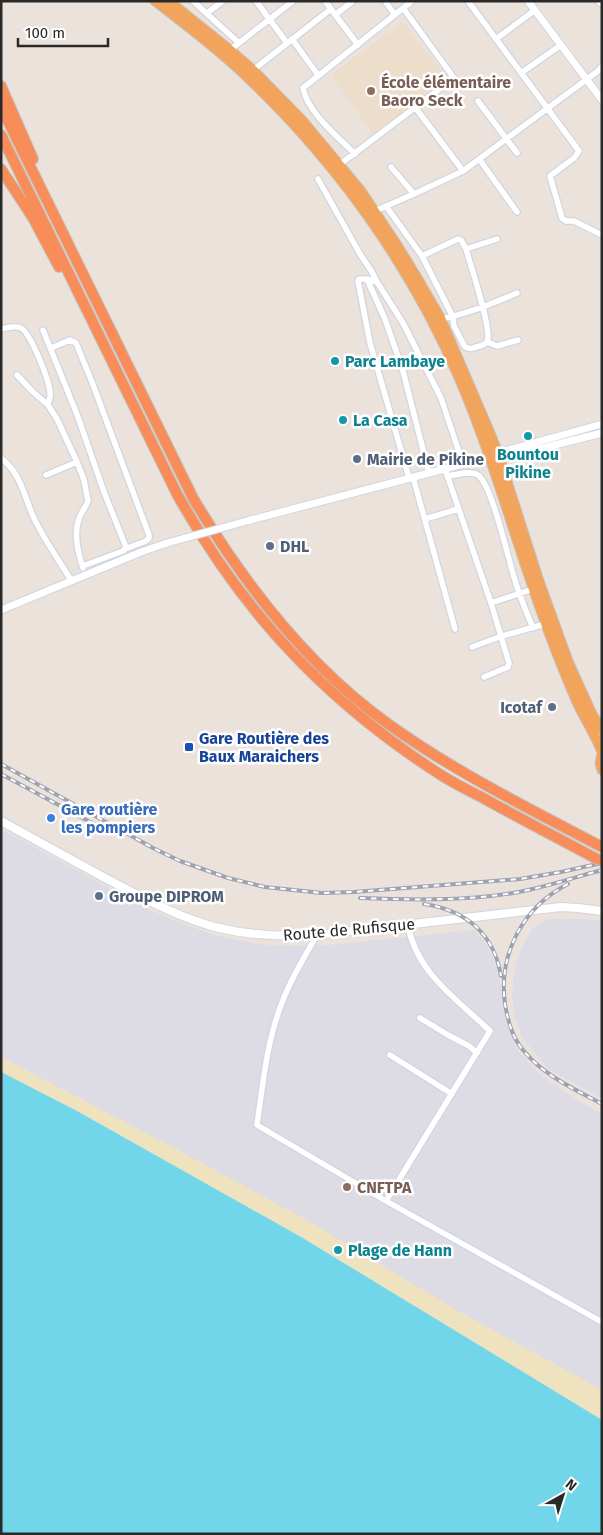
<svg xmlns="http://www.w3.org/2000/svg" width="603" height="1535" viewBox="0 0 603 1535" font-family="'Fira Sans',sans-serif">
<rect width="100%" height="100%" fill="#ebe2db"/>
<path fill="#dddbe3" d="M1 829 146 908 180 923 218 936 257 944 289 946 329 945 474 930 485 943 498 967 506 1023 519 1052 539 1074 582 1103 602 1114V1390L456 1310 310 1222 176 1149 1 1057Z
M548 919H584L602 921V1099L548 1069 522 1037 514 1015 512 993 515 969 522 947 533 928Z"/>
<path fill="#ecdecb" d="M403 22 448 80 373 134 331 75Z"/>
<path fill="#efe2bf" d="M1 1057 176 1149 310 1222 456 1310 602 1390V1420L301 1237 77 1111 1 1072Z"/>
<path fill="#71d6e9" d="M1 1072 77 1111 301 1237 602 1420V1534H1Z"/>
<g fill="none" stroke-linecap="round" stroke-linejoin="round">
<g stroke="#d0d5e1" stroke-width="8">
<path id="minor" d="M193 1 239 43
M256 1 287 43
M325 1 358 45
M385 1 395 15
M468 1 579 151 574 158 550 176 562 218 566 221H574L602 235
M598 1 602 4
M207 13 223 1
M335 15 353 1
M292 39 318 75
M496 39 535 10
M230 50 293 1
M253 70 331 9
M521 73 561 45
M478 101 517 153
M415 107 463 171
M355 154C337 136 308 113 303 88L412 1
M479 159 517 212
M339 165 454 78 403 8
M391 167 414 194
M318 179 360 254 372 272 377 282
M386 206 422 256 453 317 454 326 465 347C470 349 472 349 476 347 480 346 485 345 487 342 493 331 470 264 466 249L461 240 458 239 422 256
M375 211 414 194 463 171 598 71 602 66
M466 249 497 239
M367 279 377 282 403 323 441 398 463 464
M441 319C467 314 492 304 517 293
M1 329C7 328 16 325 21 328 31 334 52 385 50 397 50 397 48 404 48 405
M43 330 78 417 104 492 126 547 123 551 83 566
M487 342 497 346 518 340
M51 348 70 340 76 343 92 382 149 535V538L146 541 125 549
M17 375 33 392 48 405 57 419 77 462 84 480 88 501C86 507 81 512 79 519 73 534 78 553 83 568
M1 458C21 474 23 493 33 516 43 538 58 559 71 580
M445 469 491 603 509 663 508 667 484 677
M46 475 77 462
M447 476C456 475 470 470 478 475 492 485 508 558 514 577 519 595 526 611 533 628
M413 477 455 629
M409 478 370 343 358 281 359 279H367L385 319 403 371 429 473
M425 519 458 509
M491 603 533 589
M472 647 502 636 545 624
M317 935C305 956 292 977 283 1000 267 1039 263 1083 257 1125L386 1201 602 1322
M420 1018 448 1035 469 1046 477 1053
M390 1055 452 1094
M386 1201 490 1031C458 1000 415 972 408 924"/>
</g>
<g stroke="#d0d5e1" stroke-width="9">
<path id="tertiary" d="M528 1 602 100
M498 453 602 424
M500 459 602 433
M247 521 490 457
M1 610 141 552 167 543"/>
</g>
<g stroke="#d0d5e1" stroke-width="10">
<path id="secondary" d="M1 821C36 840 70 859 105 878 142 897 178 918 219 928 252 936 284 936 317 935L561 907 578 908 602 911"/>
</g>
<g stroke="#c3c3c3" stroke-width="11">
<path id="trunk" d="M155 1C186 25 217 48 245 75 336 161 411 265 460 380 492 455 513 532 540 608 551 639 563 670 576 700 584 718 595 734 602 752
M169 1 230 50 253 70 301 119 361 191 397 245 416 276 441 319 490 433 498 453 538 578 568 661 592 714 602 730
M602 754 600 763 602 770"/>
</g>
<g stroke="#c3c3c3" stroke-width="12">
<path id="motorway" d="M1 86 33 159
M1 107 193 498C244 584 309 668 391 726 457 773 530 809 602 847
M1 135 177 494C243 613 327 702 441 775 455 784 470 791 485 799 521 819 558 838 595 858
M1 169 33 218 59 267"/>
</g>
<use href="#minor" stroke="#fff" stroke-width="5.5"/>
<use href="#tertiary" stroke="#fff" stroke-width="7"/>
<use href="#secondary" stroke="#fff" stroke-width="8"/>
<use href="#trunk" stroke="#f2a45c" stroke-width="9"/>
<use href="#motorway" stroke="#f88d59" stroke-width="10"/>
<g stroke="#9ea3b2" stroke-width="4">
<path id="rail" d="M1 764 153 848 180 861 228 878 265 887 322 893 354 892 520 879 561 872 602 863
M1 774 105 830
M568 884C523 907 498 954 505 1004 508 1021 512 1037 523 1050 543 1075 574 1089 602 1104
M360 898C411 900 463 901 513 893 543 888 572 878 602 870
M424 904C465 910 494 933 501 976"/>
</g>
<use href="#rail" stroke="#fff" stroke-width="2" stroke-dasharray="5.5" stroke-linecap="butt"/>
<g stroke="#d0d5e1" stroke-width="9" stroke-linecap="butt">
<path id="tertiary-bridge" d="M167 543 247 521"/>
</g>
<g stroke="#c3c3c3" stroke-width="12" stroke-linecap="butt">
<path id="motorway-bridge" d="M595 858 602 861"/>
</g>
<use href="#tertiary-bridge" stroke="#fff" stroke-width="7"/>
<use href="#motorway-bridge" stroke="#f88d59" stroke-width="10"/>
</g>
<g fill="#8d6e63" stroke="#fff" stroke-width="2">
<circle cx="371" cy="91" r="5"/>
<circle cx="347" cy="1187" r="5"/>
</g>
<g fill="#0f9aa8" stroke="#fff" stroke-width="2">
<circle cx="335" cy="361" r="5"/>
<circle cx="343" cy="420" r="5"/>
<circle cx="528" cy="436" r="5"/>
<circle cx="338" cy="1250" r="5"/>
</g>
<g fill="#5c6f8a" stroke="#fff" stroke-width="2">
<circle cx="357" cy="459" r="5"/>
<circle cx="270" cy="546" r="5"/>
<circle cx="552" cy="707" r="5"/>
<circle cx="99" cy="896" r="5"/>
</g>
<rect fill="#1a4fb4" stroke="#fff" stroke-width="2" x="184" y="742" width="10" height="10" rx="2.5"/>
<circle fill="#3f7fe0" stroke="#fff" stroke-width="2" cx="51" cy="818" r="5"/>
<g text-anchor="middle" stroke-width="5" stroke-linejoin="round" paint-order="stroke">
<g font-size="16" font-weight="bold" fill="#785e54" stroke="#fff" text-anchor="start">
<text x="381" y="88">École élémentaire<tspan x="381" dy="18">Baoro Seck</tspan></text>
<text x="357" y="1193">CNFTPA</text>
</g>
<g font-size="16" font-weight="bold" fill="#0d838f" stroke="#fff" text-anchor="start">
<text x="345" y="367">Parc Lambaye</text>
<text x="353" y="426">La Casa</text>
<text x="528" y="460" text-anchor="middle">Bountou<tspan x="528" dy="18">Pikine</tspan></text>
<text x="348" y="1256">Plage de Hann</text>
</g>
<g font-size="16" font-weight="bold" fill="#4e5e75" stroke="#fff" text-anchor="start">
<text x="367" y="465">Mairie de Pikine</text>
<text x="280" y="552">DHL</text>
<text x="542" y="713" text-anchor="end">Icotaf</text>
<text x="109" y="902">Groupe DIPROM</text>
</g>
<g font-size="16" font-weight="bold" fill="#164399" stroke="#fff" text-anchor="start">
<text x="199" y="744">Gare Routière des<tspan x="199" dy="18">Baux Maraichers</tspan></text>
</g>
<g font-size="16" font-weight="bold" fill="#366cbe" stroke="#fff" text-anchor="start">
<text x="61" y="815">Gare routière<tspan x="61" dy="18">les pompiers</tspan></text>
</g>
<g font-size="16" fill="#292929" stroke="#fff">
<text transform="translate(349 929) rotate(-5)" y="6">Route de Rufisque</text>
</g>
</g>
<rect width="603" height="1535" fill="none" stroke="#292929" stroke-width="5"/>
<g transform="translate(563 1495) rotate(39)" stroke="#ffffff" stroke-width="4" paint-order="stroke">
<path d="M0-4L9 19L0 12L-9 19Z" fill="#292929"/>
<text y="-8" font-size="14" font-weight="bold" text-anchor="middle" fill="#292929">N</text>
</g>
<path d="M18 38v8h90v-8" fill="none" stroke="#292929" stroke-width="2.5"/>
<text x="25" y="38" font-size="15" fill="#292929" stroke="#ffffff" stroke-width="4" paint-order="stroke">100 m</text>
</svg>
